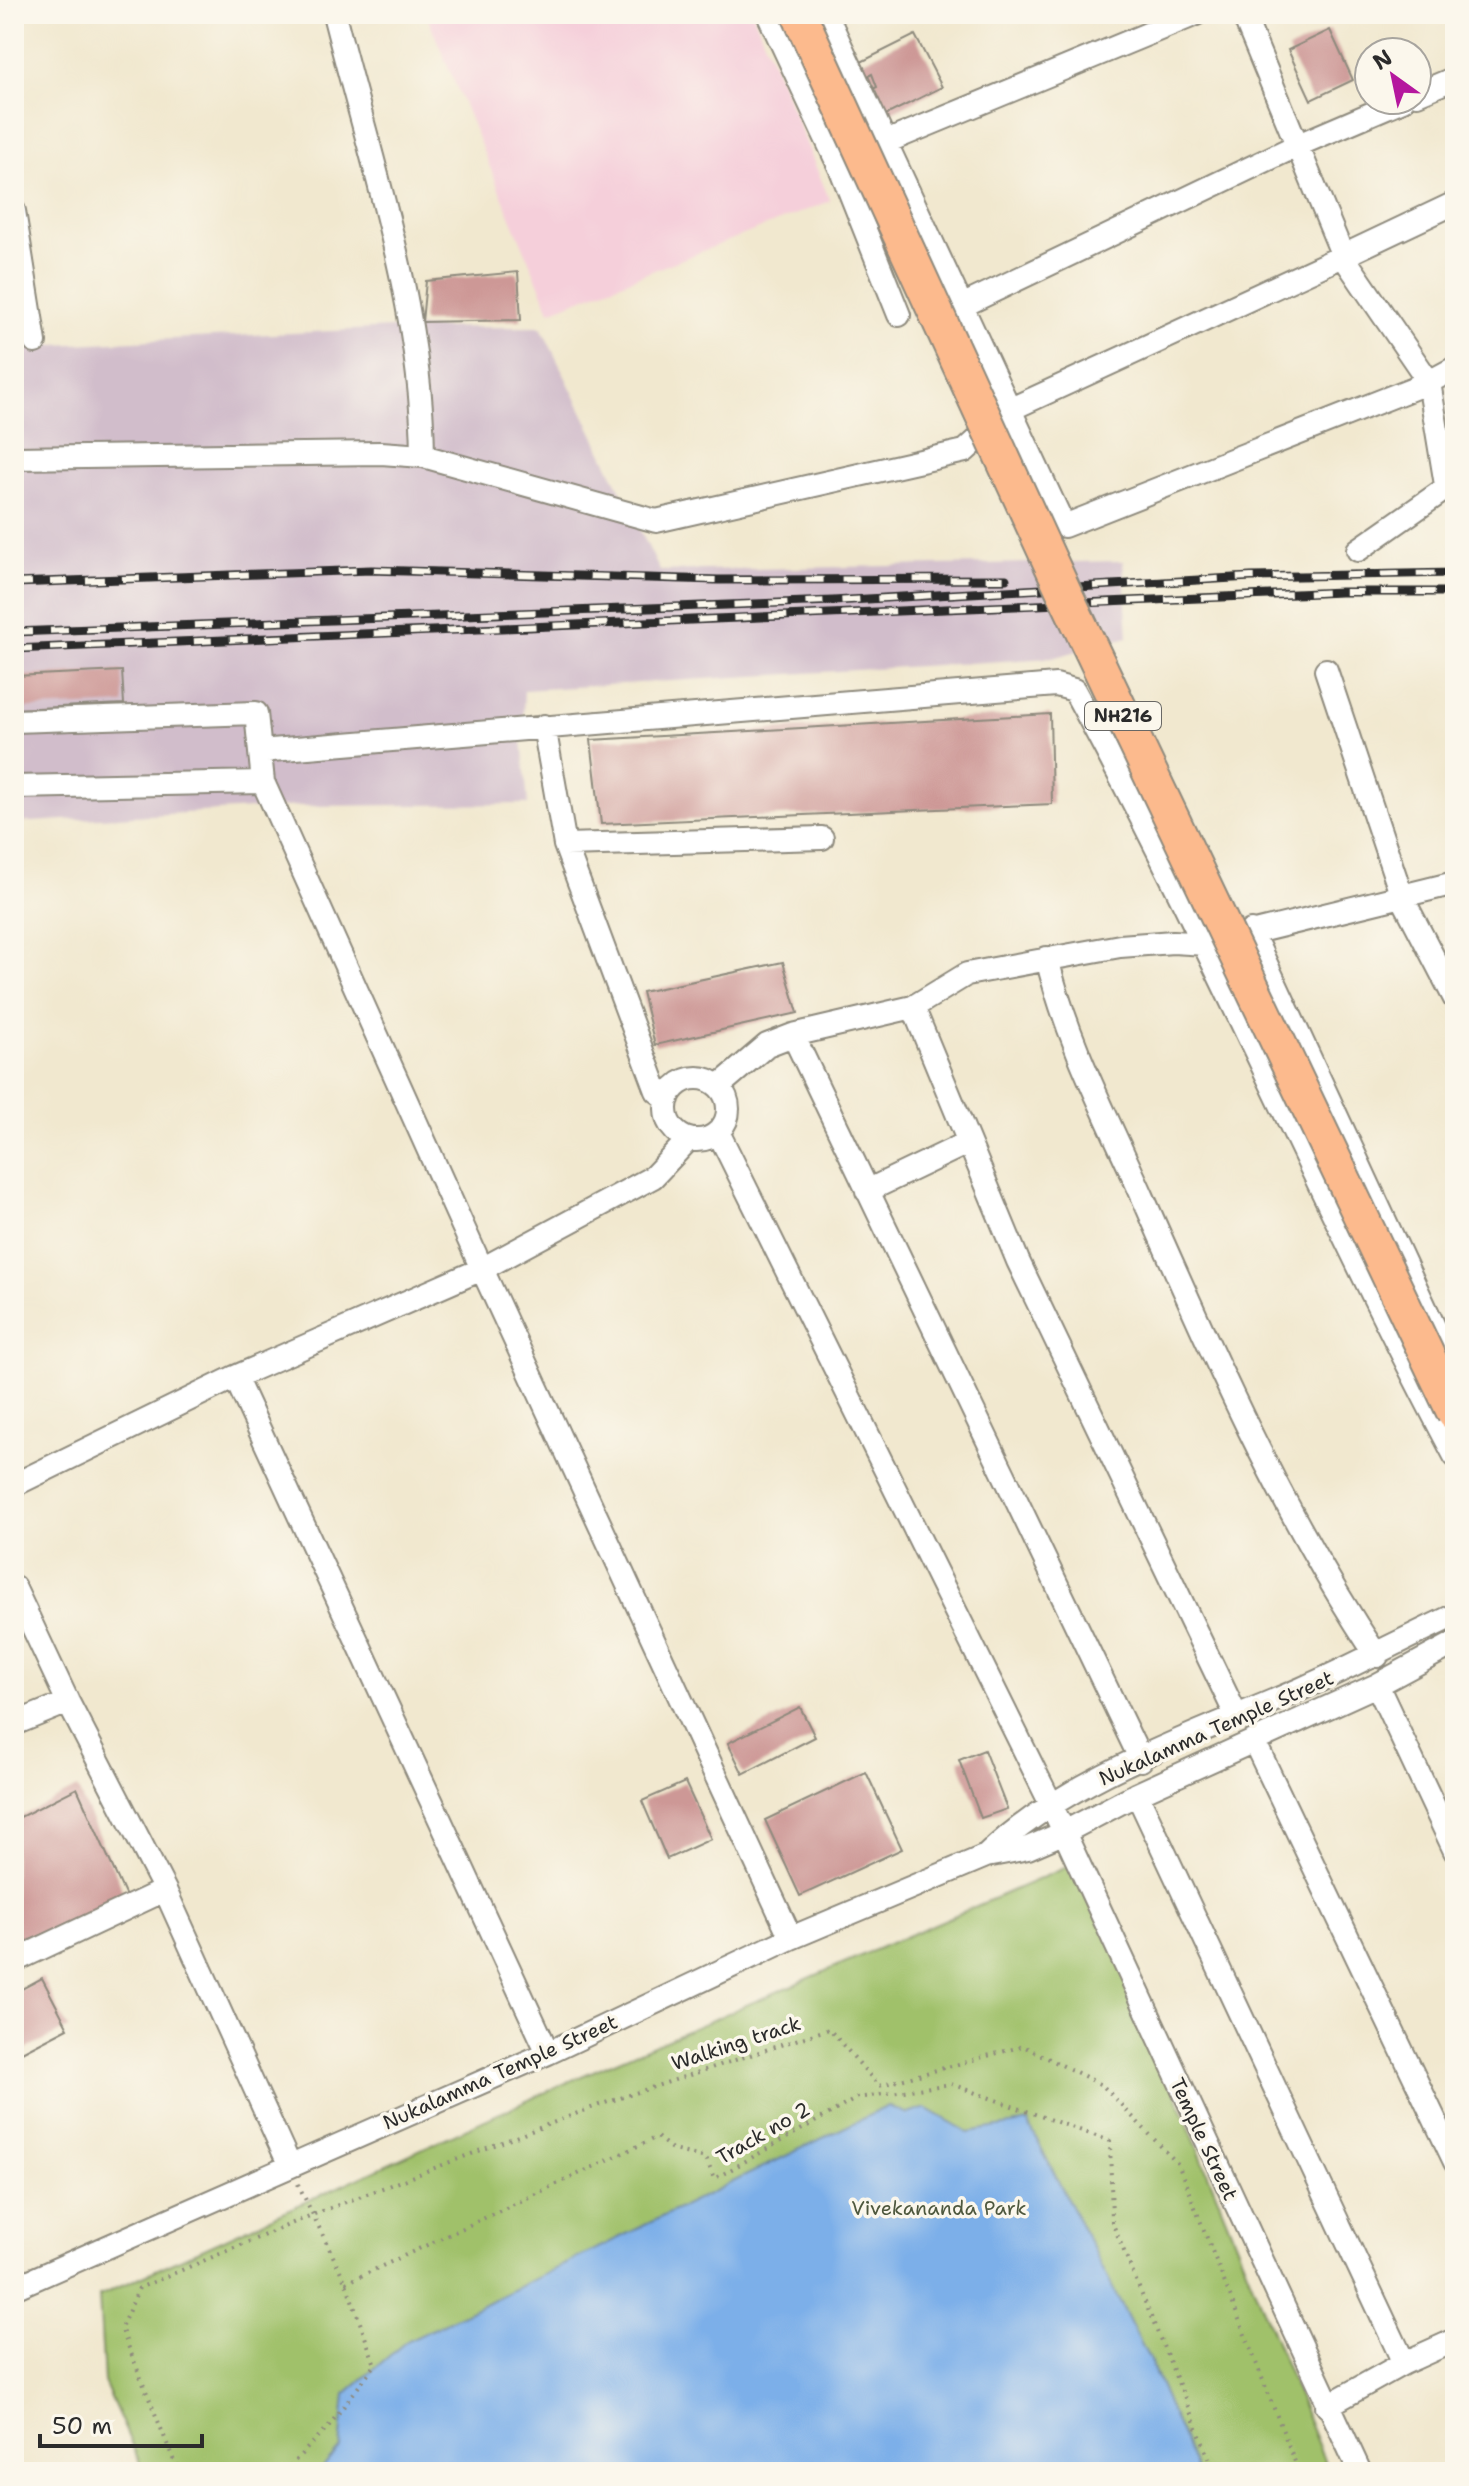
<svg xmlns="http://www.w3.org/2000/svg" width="1469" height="2486" viewBox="0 0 1469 2486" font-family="'Shantell Sans',sans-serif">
<rect width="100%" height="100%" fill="#fbf7ec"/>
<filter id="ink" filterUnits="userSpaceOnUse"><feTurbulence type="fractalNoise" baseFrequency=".0125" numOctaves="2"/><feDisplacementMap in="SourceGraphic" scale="16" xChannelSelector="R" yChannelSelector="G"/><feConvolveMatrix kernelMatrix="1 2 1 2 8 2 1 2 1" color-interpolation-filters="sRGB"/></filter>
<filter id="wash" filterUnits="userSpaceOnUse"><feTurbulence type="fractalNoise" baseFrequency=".006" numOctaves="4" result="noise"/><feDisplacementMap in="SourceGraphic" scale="32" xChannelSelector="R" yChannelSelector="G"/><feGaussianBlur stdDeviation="1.8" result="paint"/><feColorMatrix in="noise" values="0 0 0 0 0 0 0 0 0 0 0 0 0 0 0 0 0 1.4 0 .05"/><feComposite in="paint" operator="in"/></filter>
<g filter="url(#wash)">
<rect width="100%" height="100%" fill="#f1e8cf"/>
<path fill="#f5cfda" d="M426 14H753L830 201 550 311Z"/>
<path fill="#d1bdcb" d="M541 327 660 571 1123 561 1128 637 1052 658 524 690 522 740 528 804 302 806 14 823V347L393 328Z"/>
<path fill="#a0c16a" stroke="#66764a" stroke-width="2" d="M1081 1861 1329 2472H144L104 2382 99 2296 577 2078Z"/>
<path fill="#7cafe9" stroke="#546d8a" stroke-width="2" d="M888 2106 908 2114 926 2108 968 2132 1028 2122 1150 2361 1197 2472H319L340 2448 345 2394 404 2343Z"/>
<g id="blocks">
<path fill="#cd9896" d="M1330 30 1353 80 1311 100 1288 50Z
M915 35 942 87 884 116 871 90 877 87 872 74 860 80 853 66Z
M518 272 521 320 422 322 426 281Z
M122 671 124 704 14 709V676Z
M1050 714 1052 804 601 824 591 740Z
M783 962 798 1013 655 1045 642 992Z
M800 1707 815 1737 743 1774 728 1743Z
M984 1750 1007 1809 981 1818 959 1760Z
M866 1772 902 1849 800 1896 765 1820Z
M685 1782 711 1839 667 1859 642 1801Z
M77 1788 127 1899 14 1947V1820Z
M42 1978 68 2028 14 2056V1993Z"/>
</g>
</g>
<g filter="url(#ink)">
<use href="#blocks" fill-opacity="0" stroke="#8e8a7d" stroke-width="2"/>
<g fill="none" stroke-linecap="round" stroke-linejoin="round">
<g stroke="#8e8a7d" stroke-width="26">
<path id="minor" d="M334 14C370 158 422 306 423 456
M768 14 841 170 899 315
M826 14 1064 526 1429 382 1455 368
M1417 94 1455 78
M886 142 1196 14
M14 211 35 342
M964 305 1298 145 1403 100
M14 458 381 453 423 456 656 521 965 451 1011 409 1343 256 1243 14
M1446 485 1429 382 1343 256 1455 203
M1358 550 1455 482
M1326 670 1402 897 1455 999
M14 721 256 713 263 782 14 787
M544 726 565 845 657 1091 668 1099
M260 751 1056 685 1074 690C1211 941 1321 1204 1455 1456
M263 782 482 1269 791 1938
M565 845 822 838
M1251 931 1455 1372
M1047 958C1067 1041 1106 1115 1141 1193 1210 1350 1282 1514 1377 1656
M913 1007 1018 1261 1237 1717
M793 1035 1141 1760
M666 1109a31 31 0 1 1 62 0a31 31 0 1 1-62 0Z
M719 1086 767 1045 793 1035 913 1007 967 974 1120 946 1173 942 1206 944 1455 883
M718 1132 1051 1804 1360 2472
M867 1191 967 1143
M235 1377 548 2053
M14 1485 235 1377 482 1269 653 1177 689 1139
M14 1587 68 1702 165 1890 290 2166
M1377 1685 1455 1851
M14 1724 68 1702
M1254 1741 1455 2162
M1137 1794 1404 2363
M986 1856C1065 1778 1200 1733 1301 1689 1354 1666 1403 1639 1455 1615
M14 1961 165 1890
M14 2288 548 2053 791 1938 986 1856 1028 1848 1063 1833 1137 1794 1377 1685 1455 1643
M1327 2406 1404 2363 1455 2340"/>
</g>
<path stroke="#8e8a7d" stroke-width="4" stroke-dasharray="2 6" stroke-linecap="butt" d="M346 2283 657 2137 673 2150 706 2158 714 2179 857 2098 951 2084 1110 2141 1112 2222 1215 2472
M184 2472 174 2461 121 2328 139 2288 312 2215 599 2105 829 2029 879 2086 1023 2046 1102 2085 1178 2164 1299 2472
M284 2472 328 2427 375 2365 346 2283 298 2184"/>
<use href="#minor" stroke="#fff" stroke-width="22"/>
<g stroke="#2b2b2b" stroke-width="9">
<path id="rail" d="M14 583 371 570 718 580 1006 579
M14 632 833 601 1251 577 1455 573
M14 649 1341 592H1455"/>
</g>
<use href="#rail" stroke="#fbf7ec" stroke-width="6" stroke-dasharray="18" stroke-linecap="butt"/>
<g stroke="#8e8a7d" stroke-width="38" stroke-linecap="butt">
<path id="highway-bridge" d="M799 14 1064 592 1455 1414"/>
</g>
<use href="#highway-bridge" stroke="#fcba8d" stroke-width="34"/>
</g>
</g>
<g text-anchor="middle" stroke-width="7" stroke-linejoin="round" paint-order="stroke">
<rect fill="#fbf7ec" stroke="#696865" stroke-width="2" x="1085" y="702" width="76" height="28" rx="6"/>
<g font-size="18" font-weight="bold" fill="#2b2b2b">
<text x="1123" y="722">NH216</text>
</g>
<g font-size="20" fill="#2b2b2b" stroke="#fbf7ec">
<text transform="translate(1216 1728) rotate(-24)" y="7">Nukalamma Temple Street</text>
<text transform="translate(736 2043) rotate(-18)" y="7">Walking track</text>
<text transform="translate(500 2072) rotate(-24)" y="7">Nukalamma Temple Street</text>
<text transform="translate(763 2133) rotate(-30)" y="7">Track no 2</text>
<text transform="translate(1204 2139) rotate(65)" y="7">Temple Street</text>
</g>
<g font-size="20" fill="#4e583e" stroke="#fbf7ec">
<text x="939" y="2215">Vivekananda Park</text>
</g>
</g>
<rect width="1469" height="2486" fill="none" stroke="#fbf7ec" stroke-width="48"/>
<g transform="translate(1393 76) rotate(327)"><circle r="38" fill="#fbf7ec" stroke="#a8a59f" stroke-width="2"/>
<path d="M0-6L14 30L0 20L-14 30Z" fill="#b5179e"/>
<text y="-12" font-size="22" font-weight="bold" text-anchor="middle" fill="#2b2b2b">N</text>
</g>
<path d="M40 2434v12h162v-12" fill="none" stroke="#2b2b2b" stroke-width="4"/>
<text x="52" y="2434" font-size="24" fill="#2b2b2b" stroke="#fbf7ec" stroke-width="6" paint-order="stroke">50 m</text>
</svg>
